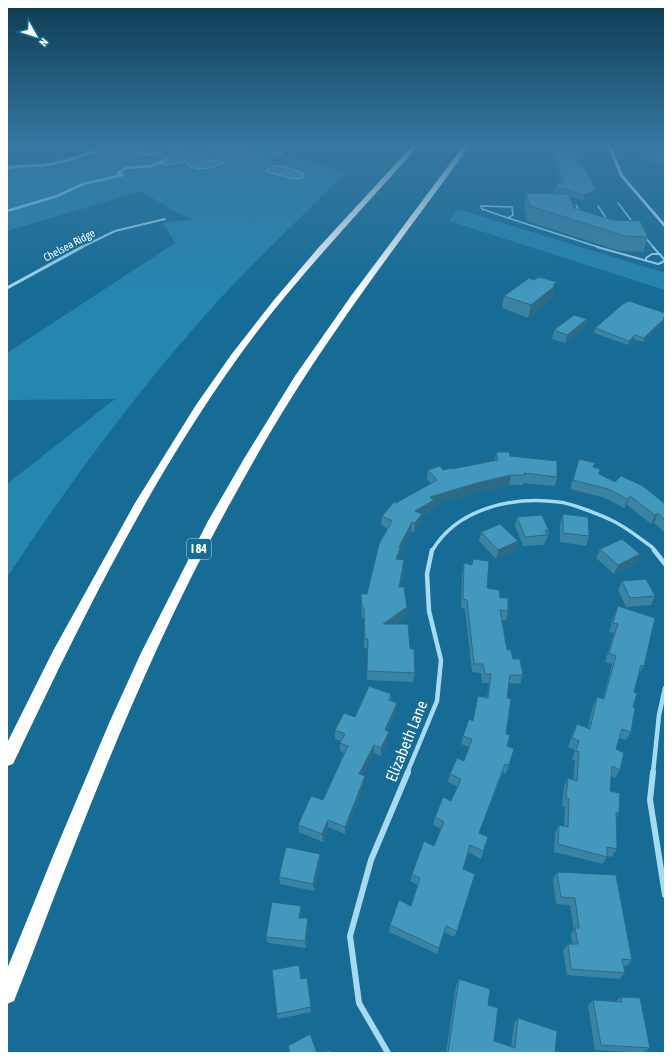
<svg xmlns="http://www.w3.org/2000/svg" width="672" height="1060" viewBox="0 0 672 1060" font-family="'Asap Condensed',sans-serif">
<rect width="100%" height="100%" fill="#166c95"/>
<path fill="#2586b1" d="M108 145H245L347 172C300 218 252 263 208 312 134 395 69 484 7 577V484L115 399 7 400V353L175 243 163 223 192 219 177 213 141 191 7 231V164L45 163Z
M458 209 665 273V290L449 221Z"/>
<path fill="#5892ae" stroke="#99d9f4" d="M139 145H165L161 147 164 150 161 154 146 155 138 153 137 148Z
M170 145H187L207 153 209 160 226 163 210 168 200 169 190 167 186 162 163 165 161 164 164 158 182 151 180 148Z
M274 166H283L303 173V178L293 179 265 171Z"/>
<g fill="none" stroke-linecap="round" stroke-linejoin="round">
<path stroke="#99d9f4" stroke-width="2.5" d="M7 168C20 165 31 167 44 165 64 163 91 153 109 145
M7 211 57 196 83 184 123 175 118 173 126 168 151 166 164 161"/>
<path stroke="#a6daf1" stroke-width="1.5" d="M618 203 634 224
M576 205 580 212
M481 206 512 207 513 215 508 218 482 209Z
M598 206 608 221
M508 218 601 248
M645 237 654 248"/>
<path stroke="#a6daf1" stroke-width="2" d="M597 247 658 264 663 262 664 259 653 247
M646 261V258L652 254H660"/>
<path stroke="#a6daf1" stroke-width="2" d="M282 146 286 149 283 154 271 153 273 150 283 145
M80 248 115 231 165 219"/>
<path stroke="#a6daf1" stroke-width="3" d="M7 288 82 247"/>
<path stroke="#a6daf1" stroke-width="3.5" d="M432 551C457 508 513 496 559 502 570 503 601 515 611 520 625 526 639 538 652 547L655 551"/>
<path stroke="#a6daf1" stroke-width="4.5" d="M654 550 665 564
M407 773 437 701 441 660 429 611 427 574 432 550
M653 773 659 715 665 688"/>
<path stroke="#a6daf1" stroke-width="6" d="M653 772 650 800 665 895
M388 1053 359 1003 350 936 371 860 408 772"/>
<path fill="#d5effc" fill-rule="evenodd" d="M607 145H611L623 175 665 224V228L620 176Z"/>
<path fill="#fff" fill-rule="evenodd" d="M413 145H419C402 165 384 184 366 204 321 254 276 304 237 359 147 485 79 625 13 764L7 766V743L53 651 135 503 196 405 231 355 274 300 319 247Z
M464 145H470C424 209 376 271 332 336 291 395 255 457 221 520 162 629 114 744 69 859 50 906 33 954 14 1001L7 1004V969L55 851 110 721 141 653 208 521 245 457 295 376 351 296Z"/>
</g>
<path fill="#3a83a3" d="M550 145H574L580 165 596 189 595 195 583 201 570 196 574 208 648 237 643 252 620 251 527 221 524 207 526 193 561 194 553 191 554 186 561 182 557 175Z
M642 145H665V166L651 163Z
M553 295V298L528 318 502 308 504 296 554 295Z
M665 313V319L664 323 643 342 634 339 628 345 594 333 595 328Z
M587 319 585 328 565 343 552 339 554 330Z
M496 452 510 456 557 477 555 486 523 483V485H509L475 492 434 505 433 509 422 516 421 523 414 532 411 531 400 553 399 559 404 569 400 587 406 616 395 624 410 649 415 673 413 682 367 680 368 648H364V618H362L361 603V594H367L387 528 381 525 382 516 396 503 431 484 427 479 428 470H443L452 469 495 460Z
M579 459 593 467 599 474 615 482 665 504V533L654 523 651 524 627 505 624 508 605 498 570 489Z
M563 514 589 536 586 546 560 542V523Z
M517 517 549 531 547 540H546L544 545 523 546 515 526Z
M481 532 518 541 515 551 496 559 479 541Z
M600 549 636 564 614 574 596 558Z
M473 559 487 588 500 598 508 611 506 620H502L507 650 523 675 520 684 509 683 507 698 506 734 507 746 514 749 506 774 503 772 479 833 488 837 481 859 468 852 463 869 457 931 454 937 444 932 437 954 389 932 390 925 411 906 418 885 410 881 412 874 434 846 441 829 433 825 435 817 451 801 458 787 448 782 450 774 464 761 469 747 461 744 463 736 473 721 478 696 487 698 489 683H482L481 673 472 672 465 609 461 608 462 573 464 563 472 564Z
M622 581 655 596 651 605 626 607 618 590Z
M618 606 644 666 639 674H638L634 692 633 707 631 732 626 740 619 738 616 749 620 770 615 778 611 776 610 791 619 813 616 818 617 849 612 857 607 856 603 864 554 852 555 833 559 825 564 826 565 807 562 806 564 786 568 778 573 780 575 760 572 759 575 750 568 747 573 732 577 724 588 728 593 705 597 697 603 699 612 664 605 662 614 633 609 632 614 615Z
M391 694V701L397 703 396 712 387 731 388 740 381 756 374 753 362 775 364 784 345 834 328 827 323 842 299 832 298 825 323 800 344 753 340 751V743L341 741 335 739V730L355 717Z
M320 854V861L314 891 280 884 279 877Z
M557 872 632 960 627 966 624 965 625 973 619 979 567 975 563 950 568 944H572L571 934 574 930 570 905 556 904 553 879Z
M302 912 301 918H308V925L306 948 268 943 266 937Z
M307 978 311 1012 278 1019 277 1014 301 979Z
M459 979 488 1005 494 1041 511 1047 514 1024 518 1018 555 1053H446L456 986Z
M621 997 650 1048 643 1053 595 1050 588 1005 593 1000 616 1001Z"/>
<path fill="#2f6a85" d="M596 189 595 195 583 201 584 195Z
M557 282 553 298 528 318 531 305Z
M665 316V319L664 323 643 342 644 338Z
M587 319 585 328 565 343 567 335Z
M635 335 634 339 628 345 629 341Z
M511 475 509 485 475 492 434 505 433 509 422 516 421 523 414 532 415 511 430 497 477 483Z
M630 496 627 505 624 508 628 499Z
M658 513 654 523 651 524 655 515Z
M412 522 411 531 400 553V558L395 568 396 559 399 547Z
M518 541 515 551 496 559 498 550Z
M640 554 636 564 614 574 618 565Z
M404 560V569L398 596 399 587Z
M407 607 406 616 382 633 383 624Z
M397 703 396 712 384 738 385 730Z
M389 732 388 740 381 756V748Z
M374 745V753L359 782V774Z
M365 776 364 784 345 834V827Z
M328 820V827L323 842 322 834Z
M320 854V861L314 891 313 884Z
M301 906 302 912 300 924 299 918Z
M308 918V925L306 948 305 941Z"/>
<path fill="#4398be" stroke="#2f6a85" d="M552 145H574L580 165H583L596 189 584 195 554 186 564 181 558 169Z
M647 145H665V159L653 156Z
M526 193 569 194 574 208 613 220 640 221 648 237 625 236 530 206Z
M539 277 557 282 553 285 555 286 531 305 504 296 529 278 534 280Z
M629 301 665 313V316L663 318H665L644 338 635 335 629 341 595 328 623 304Z
M574 315 587 319 567 335 554 330Z
M496 452H509L510 456 557 461V477L524 473 525 475H511L477 483 430 497 434 500 415 511 422 514 415 523 412 522 399 547 400 549 396 559 404 560 399 587H404L407 607 383 624H408L410 649H414L415 673 367 671 368 639H365L364 608H362L361 594H367L379 544 392 521 382 516 394 502 396 503 437 480 428 470 440 466 443 470 451 468 452 469 498 460Z
M579 459 595 463 593 467 600 469 599 474 615 482 621 476 643 486 665 504V520L658 513 655 515 630 496 628 499 608 489 573 480Z
M563 514 588 517 589 536 563 533Z
M542 515 549 531 545 530 547 535 525 537 517 517Z
M500 524 518 541 498 550 481 532Z
M622 539 640 554 618 565 600 549Z
M473 559 489 561 487 588 499 590 500 598H508V611L500 610 507 650H511L513 659H520L523 675H510L507 698 511 699 506 734 510 735 507 746 514 749 509 765 505 764 479 833 488 837 483 851 470 845 463 869 475 874 457 931 446 926 439 948 390 925 399 900 411 906 420 878 412 874 424 841 434 846 444 822 435 817 443 797 451 801 461 779 450 774 457 758 464 761 472 739 463 736 469 719 473 721 478 696 488 698 491 674H485L483 664H474L467 600 463 599 464 563 472 565Z
M646 579 655 596 630 598 622 581Z
M618 606 655 618 644 666 641 665 634 692 637 693 633 707 635 708 631 732 622 729 616 749 624 753 620 770 612 766 610 791 620 793 619 813 616 812 617 849 607 847V857L558 844 559 825 568 827 569 799 566 798 568 778 577 781 579 752 576 751 579 741 572 738 577 724 590 729 597 697 604 699 616 656 609 653 618 624 613 623Z
M369 686 391 694 389 700 397 703 385 730 389 732 381 748 374 745 359 774 365 776 345 827 328 820 322 834 298 825 311 796 323 800 348 746 340 743 345 734 335 730 344 713 355 717Z
M286 847 320 854 313 884 279 877Z
M557 872 616 875 632 960 622 959 625 973 571 969 568 944H578L575 928H579L575 898 561 897Z
M272 902 301 906 299 918H308L305 941 266 937Z
M299 965 301 979 307 978 311 1007 277 1014 272 970Z
M459 979 490 989 488 1005 498 1008 494 1041 515 1048 518 1018 557 1031 555 1053H448Z
M621 997 640 998 650 1048 601 1045 593 1000 622 1002Z
M310 1034 317 1053H290L288 1046Z
M329 1050 330 1053H324Z"/>
<linearGradient id="sky" x2="0" y2="1"><stop stop-color="#0c3b52"/><stop offset="0.49" stop-color="#3678a0"/><stop offset="1" stop-color="#3678a0" stop-opacity="0"/></linearGradient>
<rect width="672" height="294" fill="url(#sky)"/>
<g text-anchor="middle" stroke-width="3" stroke-linejoin="round" paint-order="stroke">
<g font-size="11" fill="#fff" stroke="#166c95">
<text transform="translate(69 245) rotate(-28)" y="4">Chelsea Ridge</text>
</g>
<rect fill="#166c95" stroke="#b9d3df" stroke-width="1" x="187" y="539" width="24" height="20" rx="3"/>
<g font-size="12" font-weight="bold" fill="#fff">
<text x="199" y="553">I 84</text>
</g>
<g font-size="16" fill="#fff" stroke="#166c95">
<text transform="translate(406 741) rotate(-68)" y="6">Elizabeth Lane</text>
</g>
</g>
<rect width="672" height="1060" fill="none" stroke="#ffffff" stroke-width="16"/>
<g transform="translate(36 36) rotate(129)" stroke="#166c95" stroke-width="3" paint-order="stroke">
<path d="M0-3L7 15L0 10L-7 15Z" fill="#ffffff"/>
<text y="-6" font-size="11" font-weight="bold" text-anchor="middle" fill="#ffffff">N</text>
</g>
</svg>
